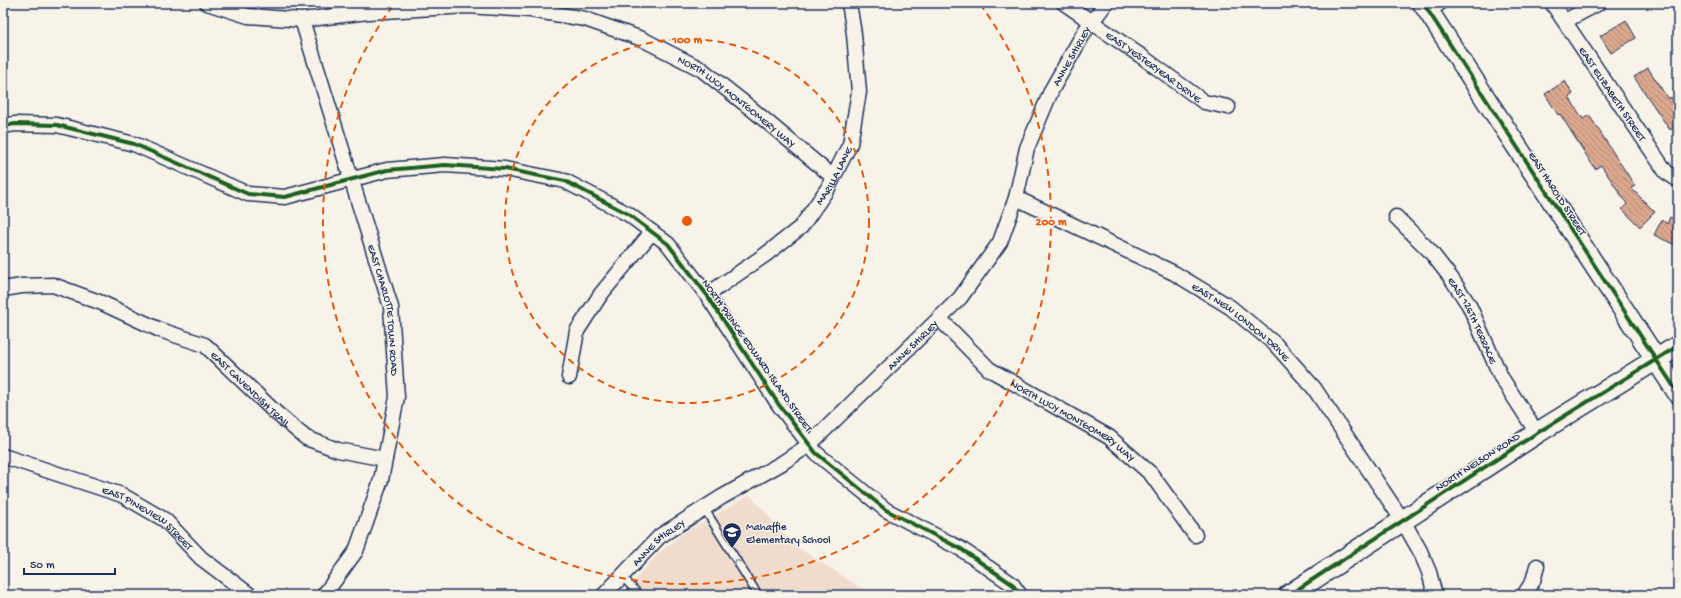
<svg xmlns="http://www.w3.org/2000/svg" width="1681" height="598" viewBox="0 0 1681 598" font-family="'Gochi Hand',sans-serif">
<defs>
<pattern id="building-back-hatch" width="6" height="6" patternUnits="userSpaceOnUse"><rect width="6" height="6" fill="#dba88e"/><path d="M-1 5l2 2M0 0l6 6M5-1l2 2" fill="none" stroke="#b18977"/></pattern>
</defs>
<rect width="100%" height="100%" fill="#f7f3e8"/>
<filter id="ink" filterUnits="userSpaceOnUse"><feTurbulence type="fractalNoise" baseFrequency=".025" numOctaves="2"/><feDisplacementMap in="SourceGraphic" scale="8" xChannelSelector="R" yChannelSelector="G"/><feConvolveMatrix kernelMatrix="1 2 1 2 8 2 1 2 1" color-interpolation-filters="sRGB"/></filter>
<g filter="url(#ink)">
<path fill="#efdccd" d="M750 495 794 545 872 595H621L659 553 682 534Z"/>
<path fill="url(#building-back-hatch)" stroke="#1b2f5e" d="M1626 20 1636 38 1611 53 1600 36Z
M1648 68 1668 99 1671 97 1678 108V124L1670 130 1634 77Z
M1565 81 1573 94 1569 97 1579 113 1583 119 1589 115 1635 186 1631 188 1655 212 1640 227 1622 209 1627 204 1601 165 1595 169 1560 114 1558 115 1545 94Z
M1670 217 1678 221V238L1675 245 1654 235 1662 219 1667 224Z"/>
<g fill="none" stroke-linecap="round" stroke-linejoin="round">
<g stroke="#1b2f5e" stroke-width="10">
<path id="lane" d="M704 508 758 595
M622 576 639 595"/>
</g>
<g stroke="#1b2f5e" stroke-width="17">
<g id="street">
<path id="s1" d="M207 3 248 16 302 20 368 12 467 6 531 10 585 19 642 39 701 69 753 110 833 177"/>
<path id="s2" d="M1064 3 1141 56 1204 102 1228 107"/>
<path id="s3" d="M1552 3 1666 172 1678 180"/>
<path d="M1428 11 1440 3"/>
<path id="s4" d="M302 20 391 307 397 397 381 480 356 551 324 595"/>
<path d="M1565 21 1599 3"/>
<path d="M3 126 15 124 57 125 134 144 248 194 285 197 387 170 445 165 505 169 565 181 628 214 668 244 707 295 779 405 816 453 886 510 961 549 1012 584 1020 595"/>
<path id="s5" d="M1016 198 1174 273 1230 307 1275 344 1314 388 1403 521 1420 551 1429 572 1435 595"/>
<path id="s6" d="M1396 217 1430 251 1451 278 1469 305 1501 377 1537 433"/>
<path id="s7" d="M3 289 22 286 53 285 102 303 160 330 205 345 275 412 306 438 338 450 385 459"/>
<path id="s8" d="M707 295 765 255 801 227 828 188 850 144 859 92 854 34 849 3"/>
<path id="s9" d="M939 318 989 369 1109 437 1151 474 1195 535"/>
<path d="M569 377 577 331 601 294 652 232"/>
<path id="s10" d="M3 456 122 495 165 520 201 558 250 595"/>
<path id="s11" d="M604 595 660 536 722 497 782 463 809 445 960 298 1000 242 1016 198 1027 148 1052 89 1085 31 1106 3"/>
<path d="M1524 595 1533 581 1537 566"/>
</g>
</g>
<g stroke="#1b2f5e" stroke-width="23">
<path id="secondary" d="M1423 3 1678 393
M1289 595 1537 433 1678 346"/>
</g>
<use href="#lane" stroke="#f7f3e8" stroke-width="7"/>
<use href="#street" stroke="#f7f3e8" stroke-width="14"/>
<use href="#secondary" stroke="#f7f3e8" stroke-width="20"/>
<g stroke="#f7f3e8" stroke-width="6">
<path id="cycleway" d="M1423 3 1678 393
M3 126 15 124 57 125 134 144 248 194 285 197 387 170 445 165 505 169 565 181 628 214 668 244 707 295 779 405 816 453 886 510 961 549 1012 584 1020 595
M1289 595 1537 433 1678 346"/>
</g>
<use href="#cycleway" stroke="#1b5e20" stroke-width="4"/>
</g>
<defs><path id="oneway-chevron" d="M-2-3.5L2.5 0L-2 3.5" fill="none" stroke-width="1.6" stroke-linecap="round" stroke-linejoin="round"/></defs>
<use stroke="#8991a3" href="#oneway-chevron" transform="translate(737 562) rotate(-122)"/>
</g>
<g fill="none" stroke="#e8590c" stroke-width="2" stroke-dasharray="7 5">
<circle cx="687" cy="221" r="182"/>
<path d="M980 4A364 364 0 1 1 394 4"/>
</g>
<defs>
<g id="school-pin" transform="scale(1)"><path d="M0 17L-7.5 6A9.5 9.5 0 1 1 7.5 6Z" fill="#1b2f5e" stroke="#f7f3e8"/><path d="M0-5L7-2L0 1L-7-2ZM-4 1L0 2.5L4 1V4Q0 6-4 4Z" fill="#fff"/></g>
</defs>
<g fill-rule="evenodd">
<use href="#school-pin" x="732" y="532"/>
</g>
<g text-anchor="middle" stroke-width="3" stroke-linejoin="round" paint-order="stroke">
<g font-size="11" fill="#1b2f5e" stroke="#f7f3e8">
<text dy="4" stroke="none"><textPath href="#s11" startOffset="736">ANNE SHIRLEY</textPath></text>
<text dy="4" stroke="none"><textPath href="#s2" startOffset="110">EAST YESTERYEAR DRIVE</textPath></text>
<text dy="4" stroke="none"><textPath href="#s3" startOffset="109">EAST ELIZABETH STREET</textPath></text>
<text dy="4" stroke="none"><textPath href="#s1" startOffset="556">NORTH LUCY MONTGOMERY WAY</textPath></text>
<text dy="4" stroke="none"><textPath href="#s8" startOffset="177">MARILLA LANE</textPath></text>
<text transform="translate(1558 193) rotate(57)" y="4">EAST HAROLD STREET</text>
<text dy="4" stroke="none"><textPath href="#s4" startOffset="302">EAST CHARLOTTE TOWN ROAD</textPath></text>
<text dy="4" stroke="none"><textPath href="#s6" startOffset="130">EAST 126TH TERRACE</textPath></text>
<text dy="4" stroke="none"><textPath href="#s5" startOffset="258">EAST NEW LONDON DRIVE</textPath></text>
<text dy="4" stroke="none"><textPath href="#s11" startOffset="400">ANNE SHIRLEY</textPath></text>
<text transform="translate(758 355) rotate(55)" y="4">NORTH PRINCE EDWARD ISLAND STREET</text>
<text dy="4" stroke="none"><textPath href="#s7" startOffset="277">EAST CAVENDISH TRAIL</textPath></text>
<text dy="4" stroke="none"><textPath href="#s9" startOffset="170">NORTH LUCY MONTGOMERY WAY</textPath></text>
<text transform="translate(1477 461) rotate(-33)" y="4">NORTH NELSON ROAD</text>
<text dy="4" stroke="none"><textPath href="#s10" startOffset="159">EAST PINEVIEW STREET</textPath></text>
<text dy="4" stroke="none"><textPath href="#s11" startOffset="76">ANNE SHIRLEY</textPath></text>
</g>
<g font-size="11" fill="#1b2f5e" stroke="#f7f3e8" text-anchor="start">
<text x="746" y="530">Mahaffie<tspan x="746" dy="13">Elementary School</tspan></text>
</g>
</g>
<circle cx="687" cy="221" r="6" fill="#e8590c" stroke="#f7f3e8" stroke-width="2"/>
<g font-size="12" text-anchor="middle" font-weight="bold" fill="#e8590c" stroke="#f7f3e8" stroke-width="3" stroke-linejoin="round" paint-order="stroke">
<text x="687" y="43">100 m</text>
<text x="1051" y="225">200 m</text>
</g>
<rect width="1681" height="598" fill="none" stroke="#f7f3e8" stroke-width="16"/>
<rect x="8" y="8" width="1665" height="582" fill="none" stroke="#1b2f5e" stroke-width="1.5" filter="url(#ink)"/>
<path d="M24 568v6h91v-6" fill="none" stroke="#1b2f5e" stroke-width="2"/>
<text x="30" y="568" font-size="12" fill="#1b2f5e" stroke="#f7f3e8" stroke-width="3" paint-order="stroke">50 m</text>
</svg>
